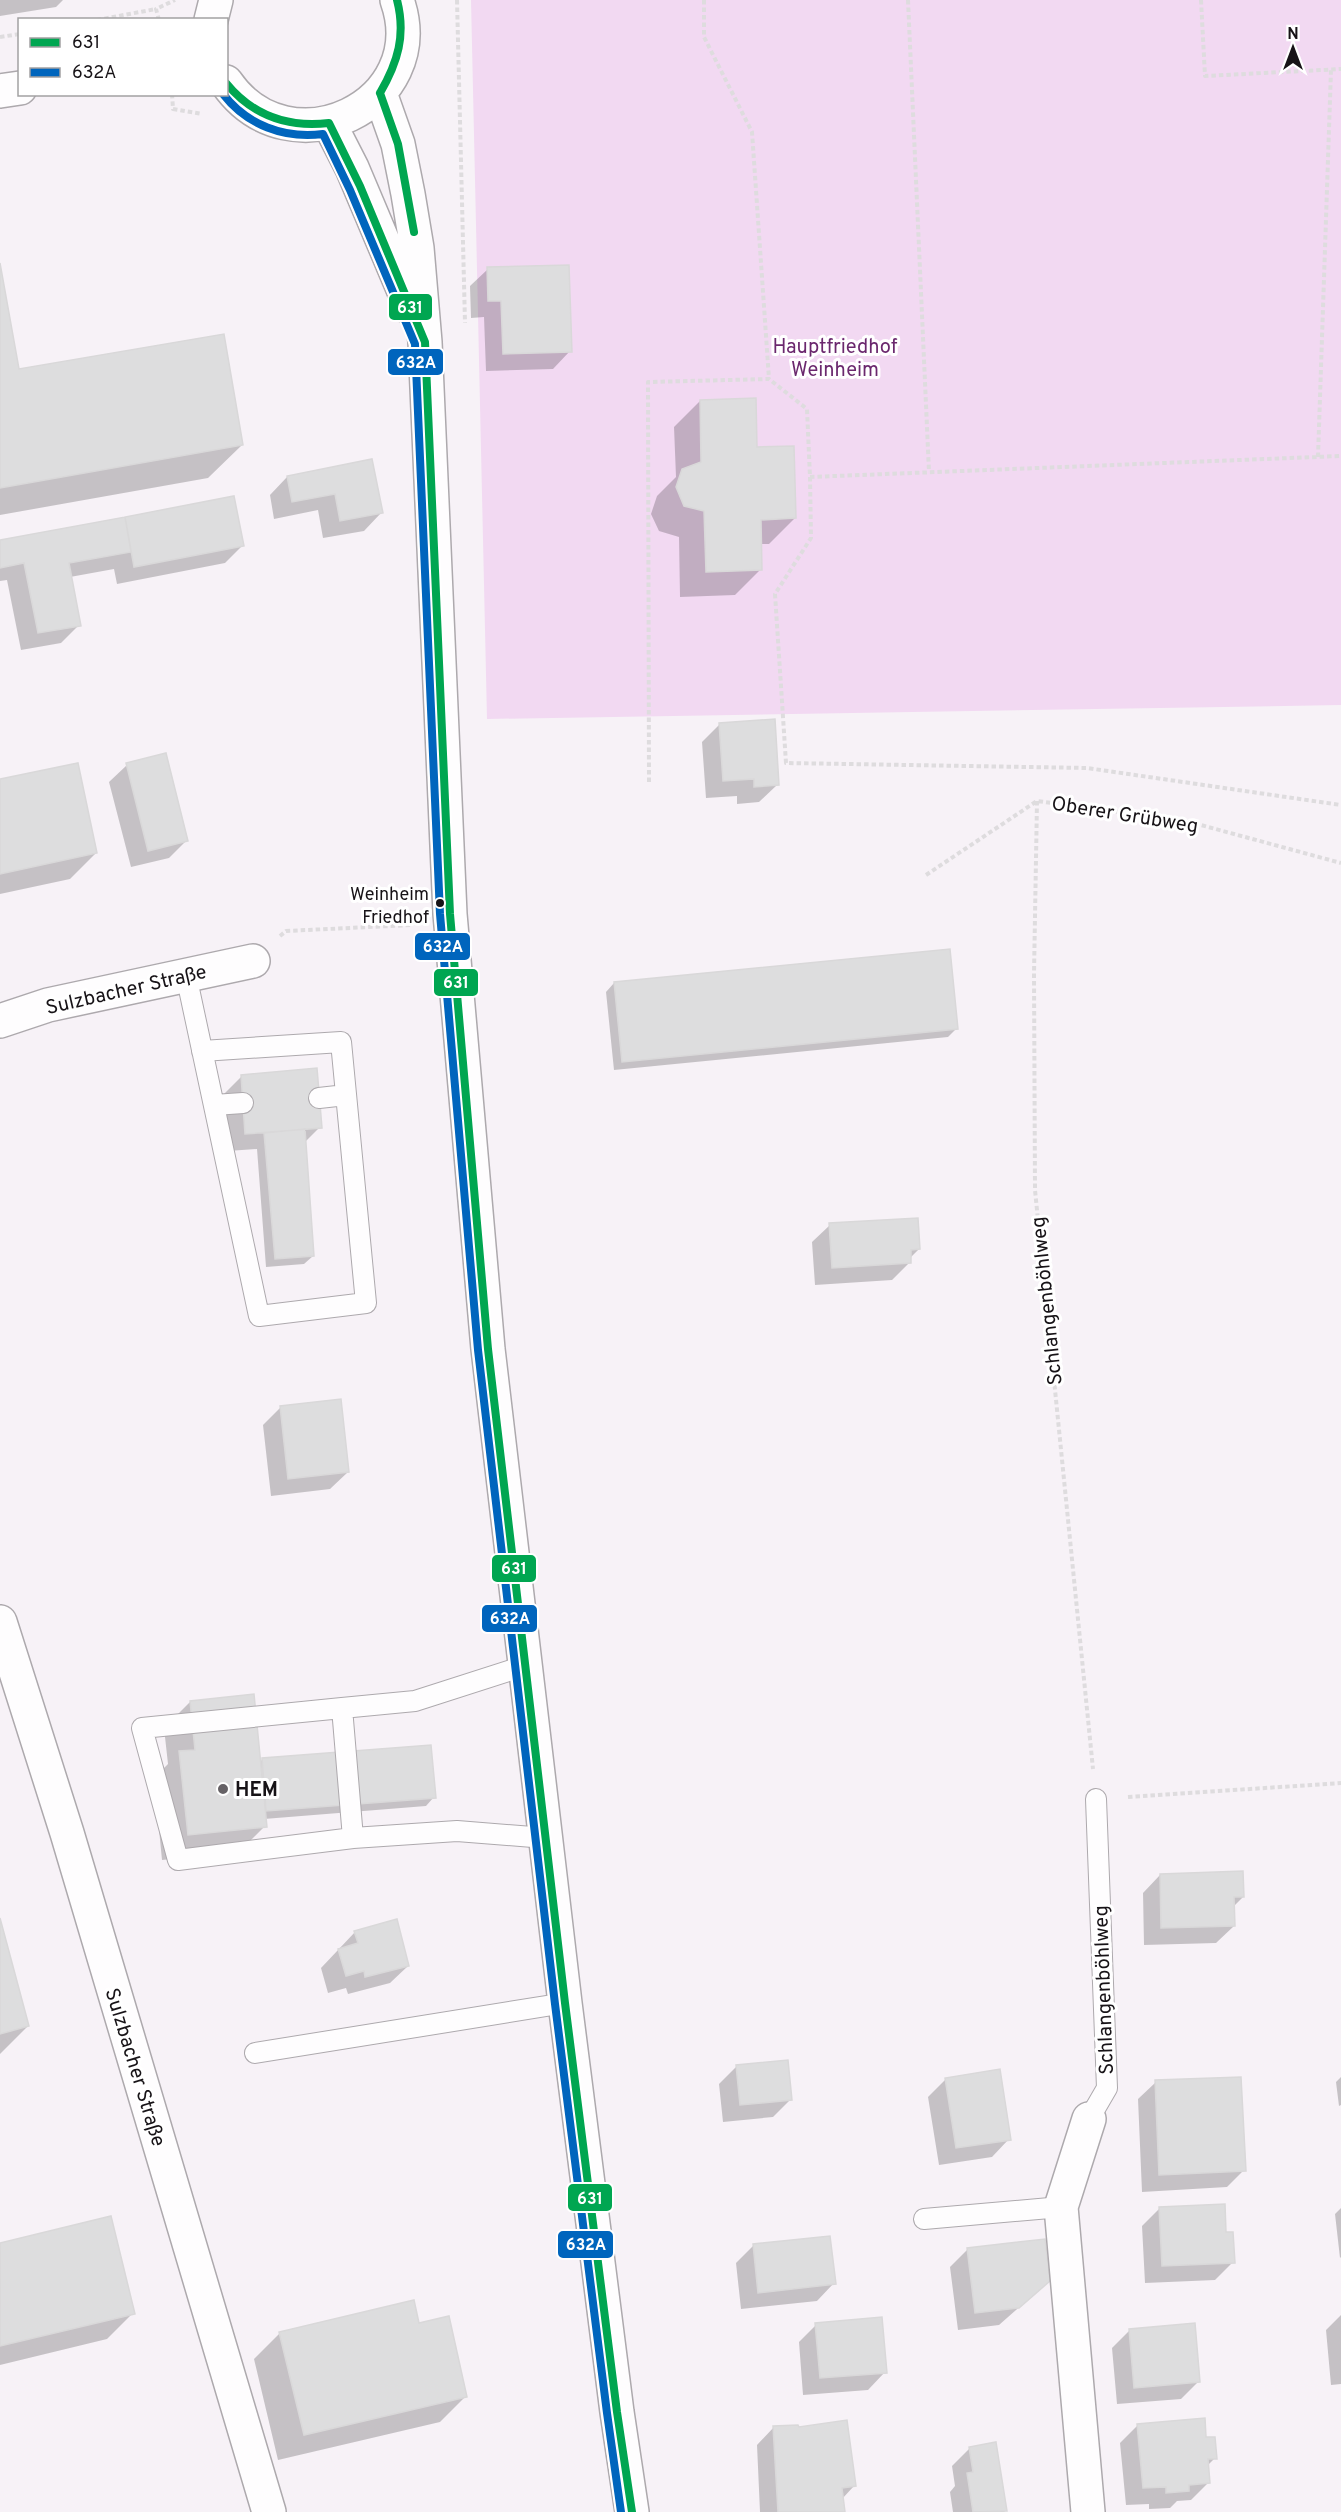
<svg xmlns="http://www.w3.org/2000/svg" width="1341" height="2512" viewBox="0 0 1341 2512" font-family="Overpass,sans-serif">
<rect width="100%" height="100%" fill="#f7f2f7"/>
<path fill="#f2d9f2" d="M471 0H1341V705L487 719Z"/>
<path fill="#0003" d="M0 0H63L56 7 0 16Z
M488 269 570 351 553 369 486 371 484 317 471 318 470 286Z
M0 271 18 371 242 445 208 478 0 515Z
M700 401 756 449 795 518 769 544H760V570L735 595 680 597 679 537 659 531 651 514 657 496 676 477 674 427Z
M371 461 381 513 364 531 323 538 318 510 274 519 270 495 287 477Z
M233 498 242 546 225 563 117 584 114 569 70 577 79 625 61 643 21 650 7 580 0 581V541Z
M720 724 777 785 759 802 737 804V796L706 798 702 742Z
M127 765 187 840 169 858 131 867 109 782Z
M0 781 96 853 70 879 0 894Z
M614 983 956 1029 948 1037 614 1070 606 992Z
M242 1076 320 1127 304 1143 313 1256 304 1264 266 1267 257 1149 228 1151 224 1094Z
M830 1225 919 1249 910 1258V1262L892 1280 815 1285 812 1242Z
M280 1408 348 1472 330 1489 271 1496 263 1425Z
M190 1702 259 1763 262 1760 434 1797 426 1806 264 1819 265 1826 239 1852 162 1860 154 1778 168 1764 164 1728Z
M1160 1875 1243 1897 1233 1907 1234 1926 1216 1943 1144 1945 1143 1893Z
M0 1924 28 2026 0 2054Z
M355 1932 408 1966 390 1983 348 1994 346 1988 328 1993 321 1968Z
M736 2067 790 2100 773 2117 723 2122 719 2084Z
M1341 2077V2105L1339 2106 1336 2082Z
M946 2079 1009 2139 992 2157 939 2165 928 2097Z
M1156 2082 1244 2170 1227 2187 1142 2192 1138 2099Z
M1160 2208 1225 2234 1233 2262 1215 2280 1145 2283 1142 2226Z
M1341 2208V2257L1340 2258 1335 2214Z
M0 2244 133 2313 107 2339 0 2365Z
M753 2246 834 2283 817 2301 741 2309 736 2263Z
M968 2249 1049 2281 999 2325 958 2330 950 2267Z
M1341 2315V2384L1331 2385 1326 2330Z
M418 2325 466 2396 440 2422 278 2460 254 2359 280 2333Z
M816 2325 885 2372 868 2390 803 2395 799 2342Z
M1130 2330 1199 2381 1181 2399 1117 2404 1112 2348Z
M1138 2425 1205 2439 1215 2458 1207 2466 1209 2482 1191 2500 1177 2501 1170 2508 1149 2509V2504L1126 2505 1120 2443Z
M774 2427 854 2486 842 2499 843 2512H760L757 2445Z
M970 2448 1005 2511 1004 2512H953L950 2492 955 2486 952 2466Z"/>
<path fill="#ddddde" stroke="#d9d8d9" stroke-width="1.5" d="M0 263 19 369 224 334 243 445 0 488Z
M569 265 572 352 503 354 501 301H488L487 267Z
M756 398 757 447 794 446 796 518 761 520 762 570 706 572 704 511 684 506 676 487 682 469 701 462 700 400Z
M372 459 383 513 340 521 335 494 292 502 287 476Z
M234 496 244 546 134 567 125 517Z
M125 517 131 552 69 563 81 626 38 633 24 563 0 568V540Z
M775 719 779 785 754 787V779L723 781 719 723Z
M166 753 188 841 148 851 126 763Z
M78 763 97 853 0 874V779Z
M950 949 958 1029 622 1062 614 982Z
M317 1068 322 1128 245 1134 241 1075Z
M305 1129 314 1256 275 1259 264 1133Z
M918 1218 920 1249 911 1250V1263L832 1268 829 1223Z
M341 1399 349 1472 288 1479 280 1406Z
M254 1694 267 1827 188 1835 179 1751 195 1750 190 1701Z
M431 1745 436 1798 266 1811 262 1758Z
M1243 1871 1244 1897H1234L1235 1926 1161 1928 1160 1874Z
M0 1918 29 2026 0 2034Z
M397 1919 409 1966 365 1977 364 1971 346 1976 338 1949 358 1943 354 1931Z
M788 2060 792 2100 740 2105 736 2065Z
M1000 2069 1011 2140 956 2148 945 2078Z
M1241 2077 1246 2171 1159 2175 1155 2080Z
M1225 2204 1226 2232H1233L1235 2263 1162 2266 1159 2207Z
M111 2216 135 2314 0 2346V2243Z
M830 2236 836 2284 758 2293 753 2244Z
M1045 2239 1050 2281 1019 2308 975 2313 967 2248Z
M414 2300 419 2323 449 2316 467 2397 304 2435 279 2332Z
M882 2317 887 2373 820 2378 815 2323Z
M1195 2323 1200 2382 1134 2388 1129 2329Z
M1205 2418 1206 2437H1215L1217 2459H1208L1210 2483 1189 2485V2491L1166 2493V2487L1143 2488 1137 2424Z
M847 2420 856 2486 842 2488 845 2512H778L773 2426 798 2425 799 2427Z
M996 2442 1007 2511 973 2512 967 2473 973 2472 969 2447Z"/>
<g fill="none" stroke-linecap="round" stroke-linejoin="round">
<g stroke="#ada9ad" stroke-width="22">
<path id="lane" d="M186 975 259 1316 366 1303 341 1042 202 1051
M319 1098 346 1095
M214 1105 243 1103
M527 1665 415 1701 342 1708 353 1838 457 1831 545 1838
M342 1708 142 1728 178 1860 353 1838
M255 2053 565 2003
M1089 2119 1107 2088 1096 1799
M924 2219 1061 2207"/>
</g>
<g stroke="#ada9ad" stroke-width="36">
<path id="street" d="M0 91 20 88
M0 1021 48 1005 253 961
M0 1622 67 1833 269 2512
M1088 2512 1061 2207 1089 2119"/>
</g>
<g stroke="#ada9ad" stroke-width="36">
<path id="secondary" d="M211 20 216 0
M226 82C289 174 434 105 397 0
M380 93 398 144 408 194 417 248 425 342 450 914 488 1349 565 2003 617 2412 632 2512
M329 123 352 168 412 310"/>
</g>
<path stroke="#dedcde" stroke-width="4" stroke-dasharray="4.5 3" stroke-linecap="butt" d="M457 0 465 323
M704 0V37L752 132 769 379
M908 0 929 472
M1201 0 1205 76 1341 69
M97 20 156 9
M159 20 156 9 175 0
M0 37 20 34
M172 94 173 109 202 114
M1318 457 1331 70
M810 477 811 538 775 594 786 763 1087 768 1341 805
M649 782 648 382 769 379 807 409 810 477 1341 456
M1037 801 1034 974 1035 1190 1093 1769
M926 875 1037 801 1186 821 1341 863
M280 936 286 931 412 925
M1128 1797 1341 1783"/>
<use href="#lane" stroke="#fefdfe" stroke-width="20"/>
<use href="#street" stroke="#fefdfe" stroke-width="33"/>
<use href="#secondary" stroke="#fefdfe" stroke-width="33"/>
<g stroke="#fff" stroke-width="12">
<path id="bus-1" d="M226 83C253 116 287 128 329 123L360 186 425 342 450 914 488 1349 565 2003 617 2412 632 2512
M380 93 398 144 414 232
M380 93C398 62 406 35 397 0"/>
</g>
<g stroke="#fff" stroke-width="12">
<path id="bus-2" d="M223 94C247 125 284 139 323 134L350 190 415 344 440 914 478 1350 555 2004 607 2413 621 2512"/>
</g>
<use href="#bus-1" stroke="#00a651" stroke-width="8"/>
<use href="#bus-2" stroke="#0065bd" stroke-width="8"/>
</g>
<circle fill="#171317" stroke="#fff" stroke-width="2" cx="440" cy="903" r="5"/>
<circle fill="#656165" stroke="#fff" stroke-width="2" cx="223" cy="1789" r="6"/>
<g text-anchor="middle" stroke-width="6" stroke-linejoin="round" paint-order="stroke">
<g font-size="18" fill="#171317" stroke="#fff" text-anchor="end">
<text x="429" y="900">Weinheim<tspan x="429" dy="23">Friedhof</tspan></text>
</g>
<g font-size="20" fill="#6b286e" stroke="#fff">
<text x="835" y="353">Hauptfriedhof<tspan x="835" dy="23">Weinheim</tspan></text>
</g>
<g font-size="20" fill="#171317" stroke="#fff">
<text transform="translate(1125 814) rotate(9)" y="7">Oberer Grübweg</text>
<text transform="translate(126 989) rotate(-13)" y="7">Sulzbacher Straße</text>
<text transform="translate(1046 1301) rotate(-96)" y="7">Schlangenböhlweg</text>
<text transform="translate(1103 1990) rotate(-92)" y="7">Schlangenböhlweg</text>
<text transform="translate(136 2067) rotate(73)" y="7">Sulzbacher Straße</text>
</g>
<g font-size="20" font-weight="bold" fill="#171317" stroke="#fff" text-anchor="start">
<text x="235" y="1796">HEM</text>
</g>
</g>
<g stroke="#fff" stroke-width="2">
<rect x="388" y="293" width="45" height="28" rx="6" fill="#00a651"/>
<rect x="387" y="348" width="57" height="28" rx="6" fill="#0065bd"/>
<rect x="414" y="932" width="57" height="29" rx="6" fill="#0065bd"/>
<rect x="433" y="968" width="46" height="29" rx="6" fill="#00a651"/>
<rect x="491" y="1554" width="46" height="29" rx="6" fill="#00a651"/>
<rect x="481" y="1604" width="57" height="29" rx="6" fill="#0065bd"/>
<rect x="567" y="2183" width="46" height="29" rx="6" fill="#00a651"/>
<rect x="557" y="2230" width="57" height="29" rx="6" fill="#0065bd"/>
</g>
<g font-size="16" text-anchor="middle" font-weight="bold" fill="#fff">
<text x="410" y="313">631</text>
<text x="416" y="368">632A</text>
<text x="443" y="952">632A</text>
<text x="456" y="988">631</text>
<text x="514" y="1574">631</text>
<text x="510" y="1624">632A</text>
<text x="590" y="2204">631</text>
<text x="586" y="2250">632A</text>
</g>
<rect x="18" y="18" width="210" height="78" fill="#ffffff" stroke="#a2a1a2" stroke-width="1.5"/>
<rect x="30" y="38" width="30" height="9" fill="#00a651" stroke="#a2a1a2" stroke-width="1.5"/>
<text x="72" y="48" font-size="18" fill="#171317">631</text>
<rect x="30" y="68" width="30" height="9" fill="#0065bd" stroke="#a2a1a2" stroke-width="1.5"/>
<text x="72" y="78" font-size="18" fill="#171317">632A</text>
<g transform="translate(1293 48)" stroke="#ffffff" stroke-width="4.5" paint-order="stroke">
<path d="M0-4.5L10 22L0 15L-10 22Z" fill="#171317"/>
<text y="-9" font-size="16" font-weight="bold" text-anchor="middle" fill="#171317">N</text>
</g>
</svg>
